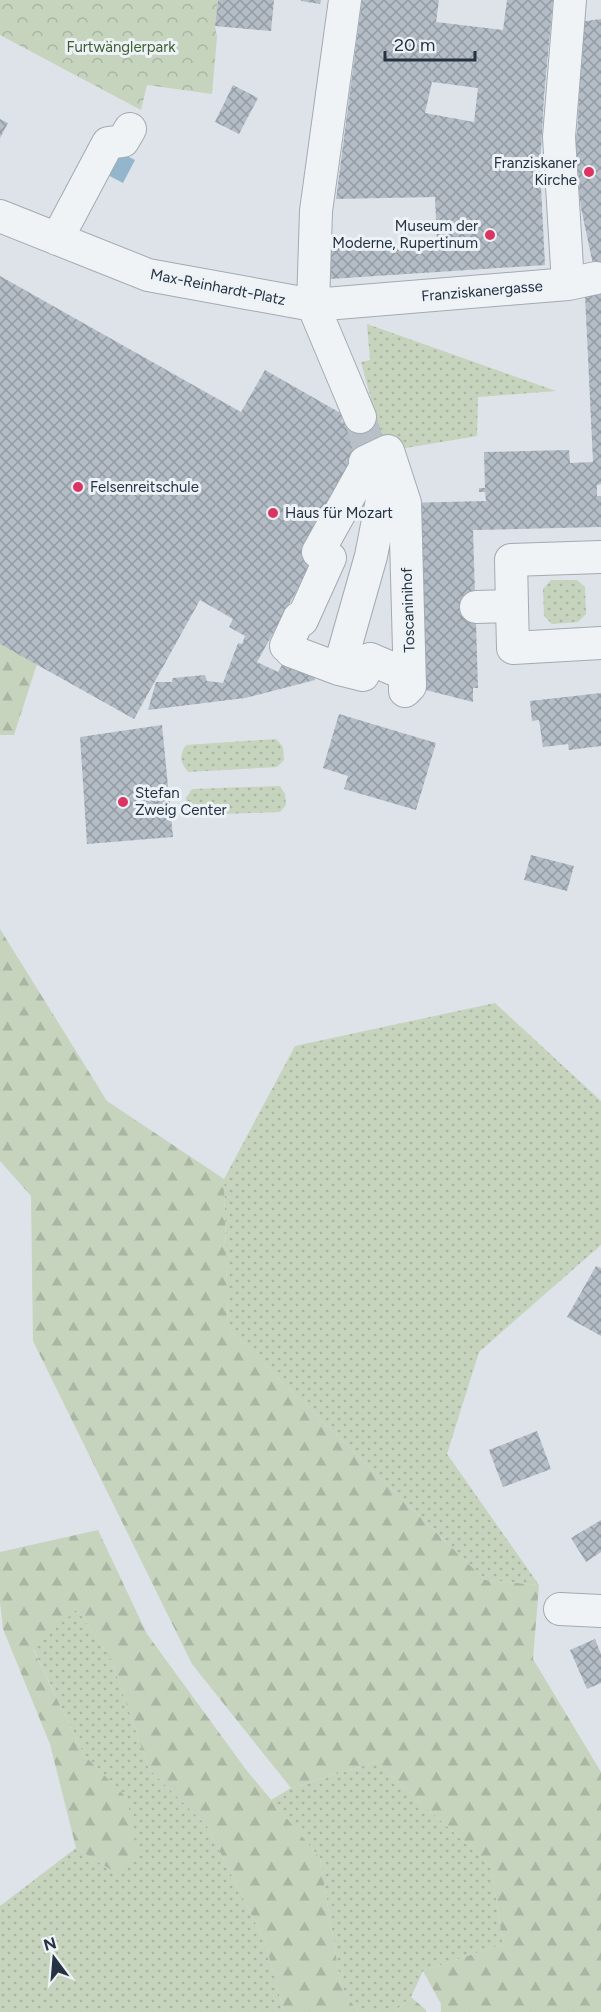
<svg xmlns="http://www.w3.org/2000/svg" width="601" height="2012" viewBox="0 0 601 2012" font-family="Figtree,sans-serif">
<defs>
<pattern id="grass-dots" width="8" height="8" patternUnits="userSpaceOnUse" patternTransform="scale(1.5)"><rect width="8" height="8" fill="#c6d3bd"/><path d="M2 2h.1M6 6h.1" fill="none" stroke="#aab6a4" stroke-width="1.8" stroke-linecap="round"/></pattern>
<pattern id="forest-firs" width="22" height="20" patternUnits="userSpaceOnUse" patternTransform="scale(1.5)"><rect width="22" height="20" fill="#c6d3bd"/><path d="M5 1l3.5 6h-7zM16 11l3.5 6h-7z" fill="#aab6a4"/></pattern>
<pattern id="park-crowns" width="20" height="18" patternUnits="userSpaceOnUse" patternTransform="scale(1.5)"><rect width="20" height="18" fill="#c6d3bd"/><path d="M2 6a3 3 0 1 1 6 0M12 15a3 3 0 1 1 6 0" fill="none" stroke="#aab6a4"/></pattern>
<pattern id="building-cross-hatch" width="8" height="8" patternUnits="userSpaceOnUse" patternTransform="scale(1.5)"><rect width="8" height="8" fill="#b4bdc6"/><path d="M0 0l8 8M0 8l8-8" fill="none" stroke="#929aa2"/></pattern>
</defs>
<rect width="100%" height="100%" fill="#dde3e9"/>
<path fill="url(#grass-dots)" d="M367 324 556 391 478 397 477 436 388 451 375 414 361 362 370 360Z
M551 580H577L585 587 586 614 578 622 552 624 544 616 543 589Z
M276 739 283 747 284 760 277 767 188 772C180 762 179 755 186 745Z
M280 786 285 794 286 805 280 812 194 815 187 808 186 798 192 789Z
M495 1003 601 1101V1245L479 1352 447 1454 539 1585 485 1580 228 1329 224 1179 295 1046Z
M77 1609 111 1659 149 1769 207 1826 265 1942 284 2012H0V1906L76 1848 116 1873 127 1798 84 1755 33 1648Z
M376 1762 491 1866 503 1944 423 1971 411 1997 394 2012H358L341 1987 320 1858 271 1800 291 1788Z"/>
<path fill="url(#forest-firs)" d="M0 644 37 664 14 735H0Z
M0 929 107 1101 224 1179 228 1329 485 1580 539 1585 533 1659 601 1772V2012H441V2004L423 1971 503 1944 491 1866 376 1762 291 1788 192 1664 33 1341 31 1196 0 1161Z
M98 1530 147 1634 247 1771 320 1858 341 1987 358 2012H284L265 1942 207 1826 149 1769 111 1659 77 1609 33 1649 84 1755 127 1798 138 1859 116 1873 76 1848 50 1744 3 1629 0 1602V1552Z
M411 1997 426 2010V2012H394Z"/>
<path fill="url(#park-crowns)" d="M0 0H218L215 26 217 37 212 94 147 85 141 110 0 35Z"/>
<path fill="#94b6cd" d="M111 148 135 160 123 183 100 171Z"/>
<path fill="url(#building-cross-hatch)" fill-rule="evenodd" d="M218 0H274L271 31 215 26Z
M301 0H321L320 4 301 1Z
M362 0H439L436 22 503 30 507 0H553L544 96 540 168 545 265 330 279V248L437 242 435 197 336 199ZM432 82 478 88 474 122 425 113Z
M601 19V484L597 485V496H601V527L473 530 478 688H473V702L410 686 405 503 486 501 485 492H479V488H485L484 452 569 450 570 463 593 462 585 295 599 293 581 208 572 135 577 134 580 80 579 22Z
M233 85 258 98 239 134 215 122Z
M0 119 8 123 0 138Z
M0 276 241 412 265 370 344 415 341 422 375 414 388 451 318 552 257 662 278 672 282 665 315 677V680L245 698 148 710 156 682H172L173 678 205 675 207 681 223 683 238 643 242 644 245 636 229 627 233 619 200 600 134 719 0 644Z
M601 693V746L569 750 568 744 543 747 539 720 532 721 530 701Z
M339 714 436 743 416 810 344 789 348 776 323 768Z
M162 725 173 837 87 844 80 737Z
M531 855 574 866 567 891 524 880Z
M596 1266 601 1268V1336L567 1317Z
M537 1431 551 1469 503 1487 489 1450Z
M601 1520V1552L586 1562 571 1538Z
M595 1639 601 1654V1683L587 1689 570 1650Z"/>
<g fill="none" stroke-linecap="round" stroke-linejoin="round">
<path stroke="#b8c0c7" stroke-width="32" stroke-dasharray="32 16" stroke-linecap="butt" d="M360 417 372 460"/>
<g stroke="#a2aab3" stroke-width="34">
<path id="minor" d="M345 0 316 211 313 305 360 417
M0 216 148 275 313 305 568 284 596 278
M57 239 108 143 123 141 130 129
M568 284 559 137 570 0
M388 451 405 503 410 686 405 691V674L370 659 363 675 339 669 291 651 292 648 286 646 299 618 302 620 330 558 318 552 366 466 365 462Z
M512 606 513 648 601 643
M476 607 512 606 511 560 601 557
M339 669 371 556 383 495 372 461
M560 1609 601 1611"/>
</g>
<use href="#minor" stroke="#f0f3f6" stroke-width="32"/>
</g>
<g fill="#dc3462" stroke="#edf2f6" stroke-width="2">
<circle cx="589" cy="172" r="6"/>
<circle cx="490" cy="235" r="6"/>
<circle cx="78" cy="487" r="6"/>
<circle cx="273" cy="513" r="6"/>
<circle cx="123" cy="802" r="6"/>
</g>
<g text-anchor="middle" stroke-width="6" stroke-linejoin="round" paint-order="stroke">
<g font-size="15" fill="#3f5e31" stroke="#edf2f6">
<text x="121" y="52">Furtwänglerpark</text>
</g>
<g font-size="15" fill="#253241" stroke="#edf2f6" text-anchor="start">
<text x="577" y="168" text-anchor="end">Franziskaner<tspan x="577" dy="17">Kirche</tspan></text>
<text x="478" y="231" text-anchor="end">Museum der<tspan x="478" dy="17">Moderne, Rupertinum</tspan></text>
<text x="90" y="492">Felsenreitschule</text>
<text x="285" y="518">Haus für Mozart</text>
<text x="135" y="798">Stefan<tspan x="135" dy="17">Zweig Center</tspan></text>
</g>
<g font-size="15" fill="#253241" stroke="#edf2f6">
<text transform="translate(218 287) rotate(11)" y="5">Max-Reinhardt-Platz</text>
<text transform="translate(482 291) rotate(-5)" y="5">Franziskanergasse</text>
<text transform="translate(408 610) rotate(-92)" y="5">Toscaninihof</text>
</g>
</g>
<g transform="translate(54 1958) rotate(344)" stroke="#edf2f6" stroke-width="4.5" paint-order="stroke">
<path d="M0-4.5L10 22L0 15L-10 22Z" fill="#253241"/>
<text y="-9" font-size="16" font-weight="bold" text-anchor="middle" fill="#253241">N</text>
</g>
<path d="M385 51v9h90v-9" fill="none" stroke="#253241" stroke-width="3"/>
<text x="394" y="51" font-size="18" fill="#253241" stroke="#edf2f6" stroke-width="4.5" paint-order="stroke">20 m</text>
</svg>
